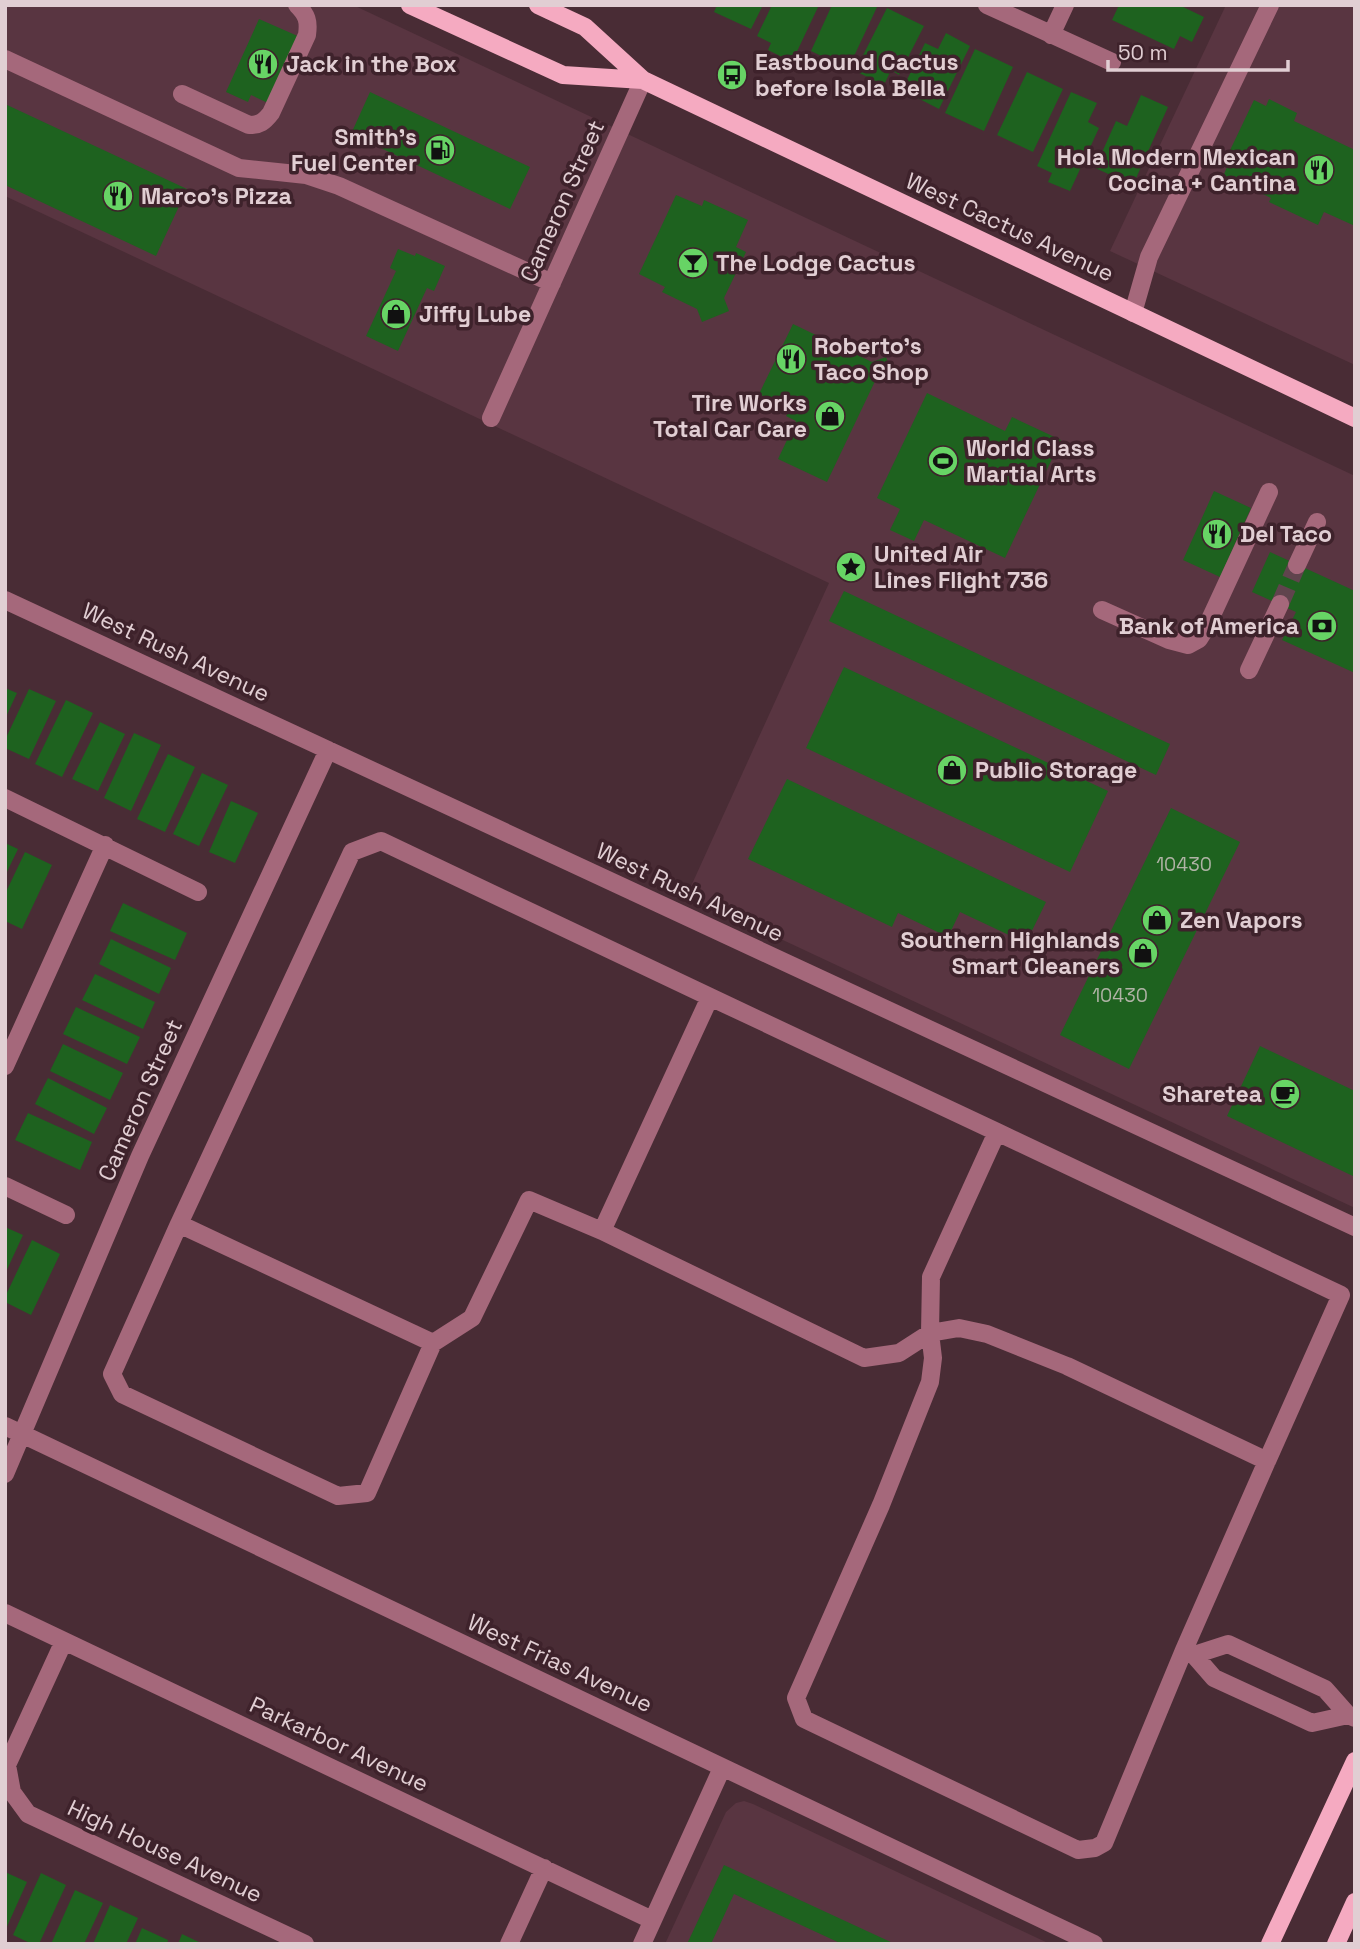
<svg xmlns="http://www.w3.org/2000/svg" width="1360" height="1949" viewBox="0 0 1360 1949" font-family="'Space Grotesk',sans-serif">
<rect width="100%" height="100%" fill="#492c35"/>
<path fill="#593541" d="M5 5H353L1355 476V1208L687 895 829 583 5 196Z
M1226 5H1355V365L1110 251Z
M744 1801 753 1804 1050 1944H665L726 1812 736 1803Z"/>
<path fill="#1e621f" d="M717 5H763L751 29 714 12Z
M772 5H819L792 62 768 50 771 43 757 36Z
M832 5H878L848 69 811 51Z
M1119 5H1179L1204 17 1192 42 1180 36 1174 49 1112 20Z
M887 8 924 26 899 75 891 70 884 85 855 71Z
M259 19 300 37 270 104 251 95 248 102 226 92Z
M946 33 970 46 939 109 902 90 925 43 938 49Z
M975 49 1013 67 984 131 945 113Z
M1027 72 1063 89 1033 152 997 135Z
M370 92 530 167 510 209 351 134Z
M1071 92 1097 103 1088 122 1099 128 1070 191 1048 182 1052 173 1037 166Z
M1141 95 1168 107 1133 185 1095 168 1116 121 1127 126Z
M1269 99 1297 113 1294 121 1355 150V226L1324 212 1318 225 1269 202 1271 198 1248 187 1246 191 1222 179 1227 167 1223 165 1254 100 1266 106Z
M5 104 187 189 156 256 5 185Z
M676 195 702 206 704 200 748 220 736 247 746 252 724 298 729 311 702 322 697 309 662 292 665 287 639 274Z
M398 249 415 256 416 253 445 266 434 291 427 288 398 351 366 336 396 271 390 268Z
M793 324 872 362 886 357 892 373 877 377 827 482 778 459 796 421 786 416 790 409 759 394Z
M927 393 1005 431 1012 417 1061 440 1005 558 924 520 914 541 890 530 900 509 877 498Z
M1214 491 1251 508 1220 577 1183 560Z
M1270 552 1355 591V673L1282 640 1296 612 1252 592Z
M844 591 1170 744 1156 775 829 621Z
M844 667 1108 791 1070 872 806 748Z
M5 688 17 693 5 719Z
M29 689 56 701 29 759 5 748V740Z
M66 700 93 713 62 777 35 764Z
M100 722 125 734 98 791 72 779Z
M134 733 161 745 131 811 104 798Z
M168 754 195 767 165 832 137 819Z
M202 773 228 785 199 846 173 834Z
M787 779 1046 902 1026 943 960 912 948 937 898 913 892 927 748 859Z
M231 801 258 813 235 863 209 852Z
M1171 808 1240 842 1129 1069 1060 1035Z
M5 843 18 849 5 876Z
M25 852 52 865 22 929 5 921V894Z
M123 903 187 933 175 960 110 931Z
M111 939 171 968 159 994 99 964Z
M95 974 155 1002 143 1029 82 1000Z
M76 1007 140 1037 127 1064 63 1034Z
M63 1044 123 1073 110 1100 50 1071Z
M1260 1046 1355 1091V1177L1227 1116Z
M48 1078 107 1108 94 1134 35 1104Z
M28 1113 92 1142 80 1170 15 1140Z
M5 1227 23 1235 5 1274Z
M32 1240 60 1254 31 1315 5 1302V1297Z
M724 1865 895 1944H842L734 1894 711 1944H687Z
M5 1872 27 1882 5 1931Z
M41 1873 66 1885 39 1944H32L13 1935Z
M75 1890 103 1903 84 1944H51Z
M110 1905 138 1918 126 1944H93Z
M142 1928 168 1940 167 1944H135Z
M182 1934 203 1944H178Z"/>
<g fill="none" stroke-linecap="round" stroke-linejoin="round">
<path stroke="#60444d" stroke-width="18" stroke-dasharray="18 9" stroke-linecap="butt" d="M1280 604 1297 565"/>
<path stroke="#a5687b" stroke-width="18" d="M987 5 1112 62
M1051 35 1065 5
M5 59 239 168 306 175 339 186 552 283
M182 94 249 125C260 125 264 122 271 113L307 35C309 21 307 15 297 5
M1133 313 1149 257 1270 5
M491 418 643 80
M1297 565 1317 522
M5 600 1355 1227
M1102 610 1169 640 1188 645 1199 639 1206 628 1269 492
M1249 670 1280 604
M5 798 198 892
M5 1066 105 845
M997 1132 710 997 602 1231 864 1358 899 1353 930 1333 931 1277 997 1132 1341 1295 1267 1461
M5 1186 66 1215
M179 1224 112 1374 122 1394 338 1496 367 1493 433 1343
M602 1231 529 1200 472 1318 433 1343 179 1224 352 852 381 841 710 997
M959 1328 987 1334 1067 1366 1267 1461 1184 1650 1104 1843 1095 1848 1078 1850 804 1719 796 1698 881 1505 930 1382 933 1358 930 1333Z
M5 1426 1094 1944
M5 1474 140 1156 328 750
M5 1613 652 1920
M64 1641 7 1765 12 1792 28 1814 305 1944
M1184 1650 1194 1655 1214 1678 1312 1723 1348 1715
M1194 1655 1228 1644 1325 1689 1348 1715 1355 1718
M509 1944 544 1868
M642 1944 722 1768"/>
<path stroke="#f5aac1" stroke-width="18" d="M410 5 563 75 643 80
M538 5 585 27 643 80 1355 418
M1270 1944 1355 1761
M1336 1944 1355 1902"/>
</g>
<defs>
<g id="restaurant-disc" transform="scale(1.575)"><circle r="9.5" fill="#67d465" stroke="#3e222b"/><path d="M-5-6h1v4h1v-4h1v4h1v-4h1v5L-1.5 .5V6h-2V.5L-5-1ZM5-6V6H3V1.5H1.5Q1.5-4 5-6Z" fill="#111"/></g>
<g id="bus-disc" transform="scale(1.575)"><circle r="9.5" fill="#67d465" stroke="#3e222b"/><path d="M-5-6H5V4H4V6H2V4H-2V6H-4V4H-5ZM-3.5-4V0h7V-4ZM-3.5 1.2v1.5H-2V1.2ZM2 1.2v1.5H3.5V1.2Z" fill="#111"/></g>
<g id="fuel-disc" transform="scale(1.575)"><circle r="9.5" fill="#67d465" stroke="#3e222b"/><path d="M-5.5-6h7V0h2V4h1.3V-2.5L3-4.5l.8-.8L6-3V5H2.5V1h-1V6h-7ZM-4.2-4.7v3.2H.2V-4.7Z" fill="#111"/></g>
<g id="bar-disc" transform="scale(1.575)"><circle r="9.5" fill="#67d465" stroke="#3e222b"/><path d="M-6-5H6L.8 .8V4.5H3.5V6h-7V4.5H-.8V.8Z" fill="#111"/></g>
<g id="shop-disc" transform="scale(1.575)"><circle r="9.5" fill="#67d465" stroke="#3e222b"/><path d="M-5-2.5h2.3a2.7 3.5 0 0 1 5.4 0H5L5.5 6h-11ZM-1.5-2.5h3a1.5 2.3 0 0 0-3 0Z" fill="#111"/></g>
<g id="stadium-disc" transform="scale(1.575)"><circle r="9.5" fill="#67d465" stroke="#3e222b"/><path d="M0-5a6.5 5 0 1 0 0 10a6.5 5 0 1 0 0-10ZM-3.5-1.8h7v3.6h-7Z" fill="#111"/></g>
<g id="sight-disc" transform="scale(1.575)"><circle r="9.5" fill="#67d465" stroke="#3e222b"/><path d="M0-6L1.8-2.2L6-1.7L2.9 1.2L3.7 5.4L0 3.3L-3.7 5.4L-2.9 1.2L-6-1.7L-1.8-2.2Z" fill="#111"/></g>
<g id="bank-disc" transform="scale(1.575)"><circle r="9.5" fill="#67d465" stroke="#3e222b"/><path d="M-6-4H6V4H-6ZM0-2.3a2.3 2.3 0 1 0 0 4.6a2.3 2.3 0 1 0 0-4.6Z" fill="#111"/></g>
<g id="cafe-disc" transform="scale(1.575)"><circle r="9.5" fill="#67d465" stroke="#3e222b"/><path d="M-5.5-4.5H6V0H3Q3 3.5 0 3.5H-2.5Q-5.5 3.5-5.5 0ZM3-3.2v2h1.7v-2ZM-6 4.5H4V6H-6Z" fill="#111"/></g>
</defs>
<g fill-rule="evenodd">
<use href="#restaurant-disc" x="263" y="64"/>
<use href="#bus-disc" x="732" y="75"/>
<use href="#fuel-disc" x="440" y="150"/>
<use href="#restaurant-disc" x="1319" y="170"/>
<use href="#restaurant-disc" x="118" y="196"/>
<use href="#bar-disc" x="693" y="263"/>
<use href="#shop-disc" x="396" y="314"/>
<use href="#restaurant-disc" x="791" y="359"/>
<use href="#shop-disc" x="830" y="416"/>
<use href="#stadium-disc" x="943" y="461"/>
<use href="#restaurant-disc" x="1217" y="534"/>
<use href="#sight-disc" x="851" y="567"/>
<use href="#bank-disc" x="1322" y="626"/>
<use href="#shop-disc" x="952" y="770"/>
<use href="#shop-disc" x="1157" y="920"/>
<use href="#shop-disc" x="1143" y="953"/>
<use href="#cafe-disc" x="1285" y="1094"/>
</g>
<g text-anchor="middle" stroke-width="7" stroke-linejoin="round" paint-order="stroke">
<g font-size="19" fill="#b0b3a6">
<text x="1184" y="871">10430</text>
<text x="1120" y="1002">10430</text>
</g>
<g font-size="23" font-weight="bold" fill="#e1ced3" stroke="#3e222b" text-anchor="start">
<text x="755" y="70">Eastbound Cactus<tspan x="755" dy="26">before Isola Bella</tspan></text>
<text x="286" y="72">Jack in the Box</text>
<text x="417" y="145" text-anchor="end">Smith's<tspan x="417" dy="26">Fuel Center</tspan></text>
<text x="1296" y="165" text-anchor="end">Hola Modern Mexican<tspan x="1296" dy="26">Cocina + Cantina</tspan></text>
<text x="141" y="204">Marco's Pizza</text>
<text x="716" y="271">The Lodge Cactus</text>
<text x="419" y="322">Jiffy Lube</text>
<text x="814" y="354">Roberto's<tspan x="814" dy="26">Taco Shop</tspan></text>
<text x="807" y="411" text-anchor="end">Tire Works<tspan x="807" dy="26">Total Car Care</tspan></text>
<text x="966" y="456">World Class<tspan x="966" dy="26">Martial Arts</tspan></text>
<text x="1240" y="542">Del Taco</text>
<text x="874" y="562">United Air<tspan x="874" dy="26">Lines Flight 736</tspan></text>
<text x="1299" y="634" text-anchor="end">Bank of America</text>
<text x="975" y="778">Public Storage</text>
<text x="1180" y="928">Zen Vapors</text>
<text x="1120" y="948" text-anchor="end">Southern Highlands<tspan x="1120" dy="26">Smart Cleaners</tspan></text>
<text x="1262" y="1102" text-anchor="end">Sharetea</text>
</g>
<g font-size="23" fill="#e1ced3" stroke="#3e222b">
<text transform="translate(562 201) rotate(-66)" y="8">Cameron Street</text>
<text transform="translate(1010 227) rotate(25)" y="8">West Cactus Avenue</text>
<text transform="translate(176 652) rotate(25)" y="8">West Rush Avenue</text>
<text transform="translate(690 892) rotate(25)" y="8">West Rush Avenue</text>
<text transform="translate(140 1100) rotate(-66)" y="8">Cameron Street</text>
<text transform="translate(560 1663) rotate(25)" y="8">West Frias Avenue</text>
<text transform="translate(339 1744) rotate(25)" y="8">Parkarbor Avenue</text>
<text transform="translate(165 1851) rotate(25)" y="8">High House Avenue</text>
</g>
</g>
<rect width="1360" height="1949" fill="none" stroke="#e1ced3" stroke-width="14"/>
<path d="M1108 60v10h180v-10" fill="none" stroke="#e1ced3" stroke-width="3.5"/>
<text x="1118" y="60" font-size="21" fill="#e1ced3" stroke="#3e222b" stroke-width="5" paint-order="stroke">50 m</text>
</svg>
